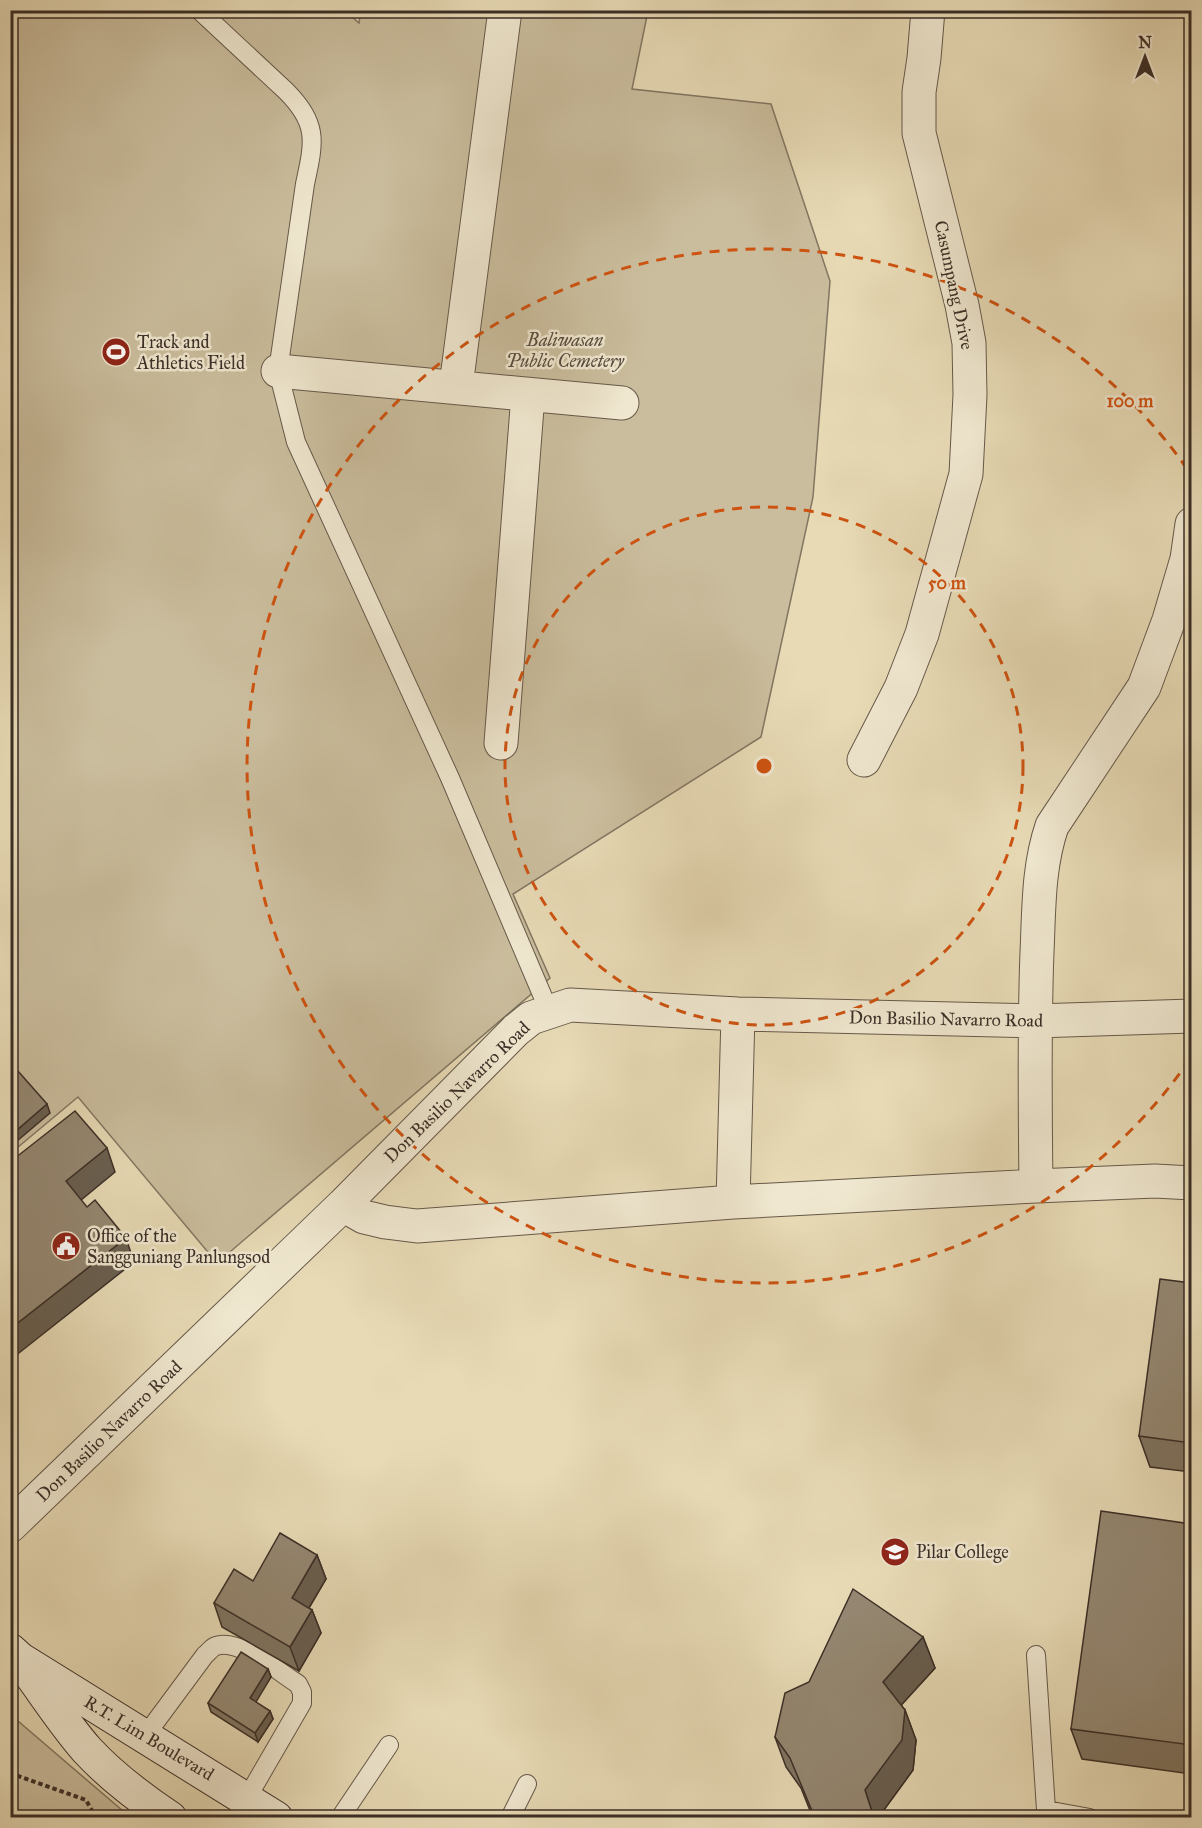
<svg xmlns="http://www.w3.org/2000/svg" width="1202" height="1828" viewBox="0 0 1202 1828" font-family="'IM FELL Great Primer',serif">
<rect width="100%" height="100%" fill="#e7dab5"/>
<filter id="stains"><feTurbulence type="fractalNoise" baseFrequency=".00333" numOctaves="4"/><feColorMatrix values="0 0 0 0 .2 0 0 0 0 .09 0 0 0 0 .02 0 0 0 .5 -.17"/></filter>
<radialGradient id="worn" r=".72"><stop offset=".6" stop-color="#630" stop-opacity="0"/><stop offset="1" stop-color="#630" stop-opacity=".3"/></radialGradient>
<path fill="#cabd9d" stroke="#827662" stroke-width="1.5" d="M344 10 359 23 361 10 648 11 632 89 771 104 830 281 813 497 761 737 513 894 550 978 217 1263 78 1097 11 1153V11Z
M11 1715 130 1817H20L11 1808Z"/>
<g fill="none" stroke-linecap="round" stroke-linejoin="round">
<g stroke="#66594a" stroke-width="20">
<path id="lane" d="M199 10 286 91C319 124 314 142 305 184L278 371 296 442 450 778 549 1011
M1036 1655 1046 1810 1044 1818
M145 1736 205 1655C209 1652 212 1647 216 1646 239 1638 279 1672 298 1684L302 1692V1703L247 1798
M1046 1810 1090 1818
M340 1818 389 1745
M510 1818 527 1784"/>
</g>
<g stroke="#66594a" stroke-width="35">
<path id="street" d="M278 371 622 403
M456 386 505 10
M501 743 528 395
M864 760 901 688 922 634 966 474 970 395 969 343 962 305 919 133V92L924 58 928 10
M1036 1186C1035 1108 1034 1030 1037 952 1039 909 1038 867 1052 826L1144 687 1169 620 1187 559 1192 524
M733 1202 738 1014
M343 1205 364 1217 385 1222 417 1226 733 1202 1036 1186 1155 1181 1192 1183
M10 1526 343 1205 516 1030 531 1018 570 1005 738 1014 1035 1021 1192 1016"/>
</g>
<g stroke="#3b2e27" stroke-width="35">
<path id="secondary" d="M10 1650 20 1659 276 1818
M28 1671C47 1697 65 1725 87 1750 111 1776 140 1798 170 1818"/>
</g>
<path stroke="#3b2e27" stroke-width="4" stroke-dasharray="4.5 3" stroke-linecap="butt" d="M10 1773 86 1800 96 1818"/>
<use href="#lane" stroke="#efe7cf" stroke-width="18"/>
<use href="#street" stroke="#efe7cf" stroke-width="33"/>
<use href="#secondary" stroke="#efe7cf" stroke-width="33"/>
</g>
<path fill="#7f7461" stroke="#3b2e27" stroke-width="1.5" d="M1191 1283V1472L1150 1467 1139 1436Z
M1191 1524V1774L1082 1759 1071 1729Z
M317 1555 326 1579 309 1608 312 1610 321 1633 299 1671 222 1627 214 1603 253 1581Z
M923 1637 935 1668 901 1705 905 1710 916 1740 913 1770 878 1818H813L801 1788 786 1767 775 1737Z
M268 1669 271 1677 255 1702 270 1711 273 1719 258 1742 211 1712 208 1703Z"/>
<path fill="#685e4f" stroke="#3b2e27" stroke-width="1.5" d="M47 1104 50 1113 10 1147V1136Z
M107 1148 115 1172 75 1205 66 1181Z
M126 1238 134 1262 10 1360V1329Z
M317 1555 326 1579 301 1621 292 1598Z
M312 1610 321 1633 299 1671 290 1647Z
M923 1637 935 1668 894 1713 883 1682Z
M268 1669 271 1677 253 1707 250 1698Z
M905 1710 916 1740 913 1770 878 1818H874L865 1790Z
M270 1711 273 1719 258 1742 255 1733Z"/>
<path fill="#948771" stroke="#3b2e27" stroke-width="1.5" d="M10 1062 47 1104 10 1136Z
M75 1111 107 1148 66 1181 87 1207 95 1200 126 1238 10 1329V1162Z
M1160 1279 1191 1283V1443L1139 1436Z
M1101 1511 1191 1524V1745L1071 1729Z
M280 1533 317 1555 292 1598 312 1610 290 1647 214 1603 234 1569 253 1581Z
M853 1589 923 1637 883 1682 905 1710 902 1740 865 1790 874 1818H815L790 1758 775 1737 785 1693 809 1682Z
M241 1652 268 1669 250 1698 270 1711 255 1733 208 1703Z"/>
<g fill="none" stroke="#ce5310" stroke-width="3" stroke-dasharray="10 8">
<circle cx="764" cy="766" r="259"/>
<path d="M1190 1059A517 517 0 1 1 1190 473"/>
</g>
<defs>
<g id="stadium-disc" transform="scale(1.5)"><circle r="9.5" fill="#8f2418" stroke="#efe7cf"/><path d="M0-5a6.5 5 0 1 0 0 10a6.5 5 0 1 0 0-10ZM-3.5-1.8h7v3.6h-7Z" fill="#fff"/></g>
<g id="civic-disc" transform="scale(1.5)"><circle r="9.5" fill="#8f2418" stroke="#efe7cf"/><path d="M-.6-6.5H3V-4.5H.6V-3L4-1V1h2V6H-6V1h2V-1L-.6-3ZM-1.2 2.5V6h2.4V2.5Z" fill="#fff"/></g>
<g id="university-disc" transform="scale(1.5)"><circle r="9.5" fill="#8f2418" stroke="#efe7cf"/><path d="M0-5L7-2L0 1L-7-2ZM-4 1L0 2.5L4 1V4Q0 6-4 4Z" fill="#fff"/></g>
</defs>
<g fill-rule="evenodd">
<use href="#stadium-disc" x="116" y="352"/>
<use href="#civic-disc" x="66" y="1246"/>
<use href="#university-disc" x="895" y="1552"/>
</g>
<g text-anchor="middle" stroke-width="5" stroke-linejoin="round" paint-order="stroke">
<g font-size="18" fill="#3b2e27" stroke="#efe7cf">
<text transform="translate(954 285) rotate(78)" y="6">Casumpang Drive</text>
<text transform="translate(946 1019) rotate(1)" y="6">Don Basilio Navarro Road</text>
<text transform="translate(457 1092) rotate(-44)" y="6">Don Basilio Navarro Road</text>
<text transform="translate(109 1431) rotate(-44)" y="6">Don Basilio Navarro Road</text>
<text transform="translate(149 1738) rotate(31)" y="6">R.T. Lim Boulevard</text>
</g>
<g font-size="18" font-style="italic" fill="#584b3f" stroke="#efe7cf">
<text x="565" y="346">Baliwasan<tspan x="565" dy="21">Public Cemetery</tspan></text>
</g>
<g font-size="18" fill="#3b2e27" stroke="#efe7cf" text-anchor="start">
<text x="137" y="348">Track and<tspan x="137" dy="21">Athletics Field</tspan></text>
<text x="87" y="1242">Office of the<tspan x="87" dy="21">Sangguniang Panlungsod</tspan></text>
<text x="916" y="1558">Pilar College</text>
</g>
</g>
<circle cx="764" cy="766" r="9" fill="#ce5310" stroke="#efe7cf" stroke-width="3"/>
<g font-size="18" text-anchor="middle" font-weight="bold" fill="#ce5310" stroke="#efe7cf" stroke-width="5" stroke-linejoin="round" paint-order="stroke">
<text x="1130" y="407">100 m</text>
<text x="947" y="589">50 m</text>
</g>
<rect width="1202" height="1828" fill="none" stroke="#e7dab5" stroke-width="36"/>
<rect x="12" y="12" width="1178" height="1804" fill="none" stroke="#3b2e27" stroke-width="3"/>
<rect x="18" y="18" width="1166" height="1792" fill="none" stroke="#3b2e27" stroke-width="1.5"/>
<g transform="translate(1145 57)" stroke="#efe7cf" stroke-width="4.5" paint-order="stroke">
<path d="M0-4.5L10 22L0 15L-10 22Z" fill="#3b2e27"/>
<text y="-9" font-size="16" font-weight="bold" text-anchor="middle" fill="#3b2e27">N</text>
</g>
<rect width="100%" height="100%" filter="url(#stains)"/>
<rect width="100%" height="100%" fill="url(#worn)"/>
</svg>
